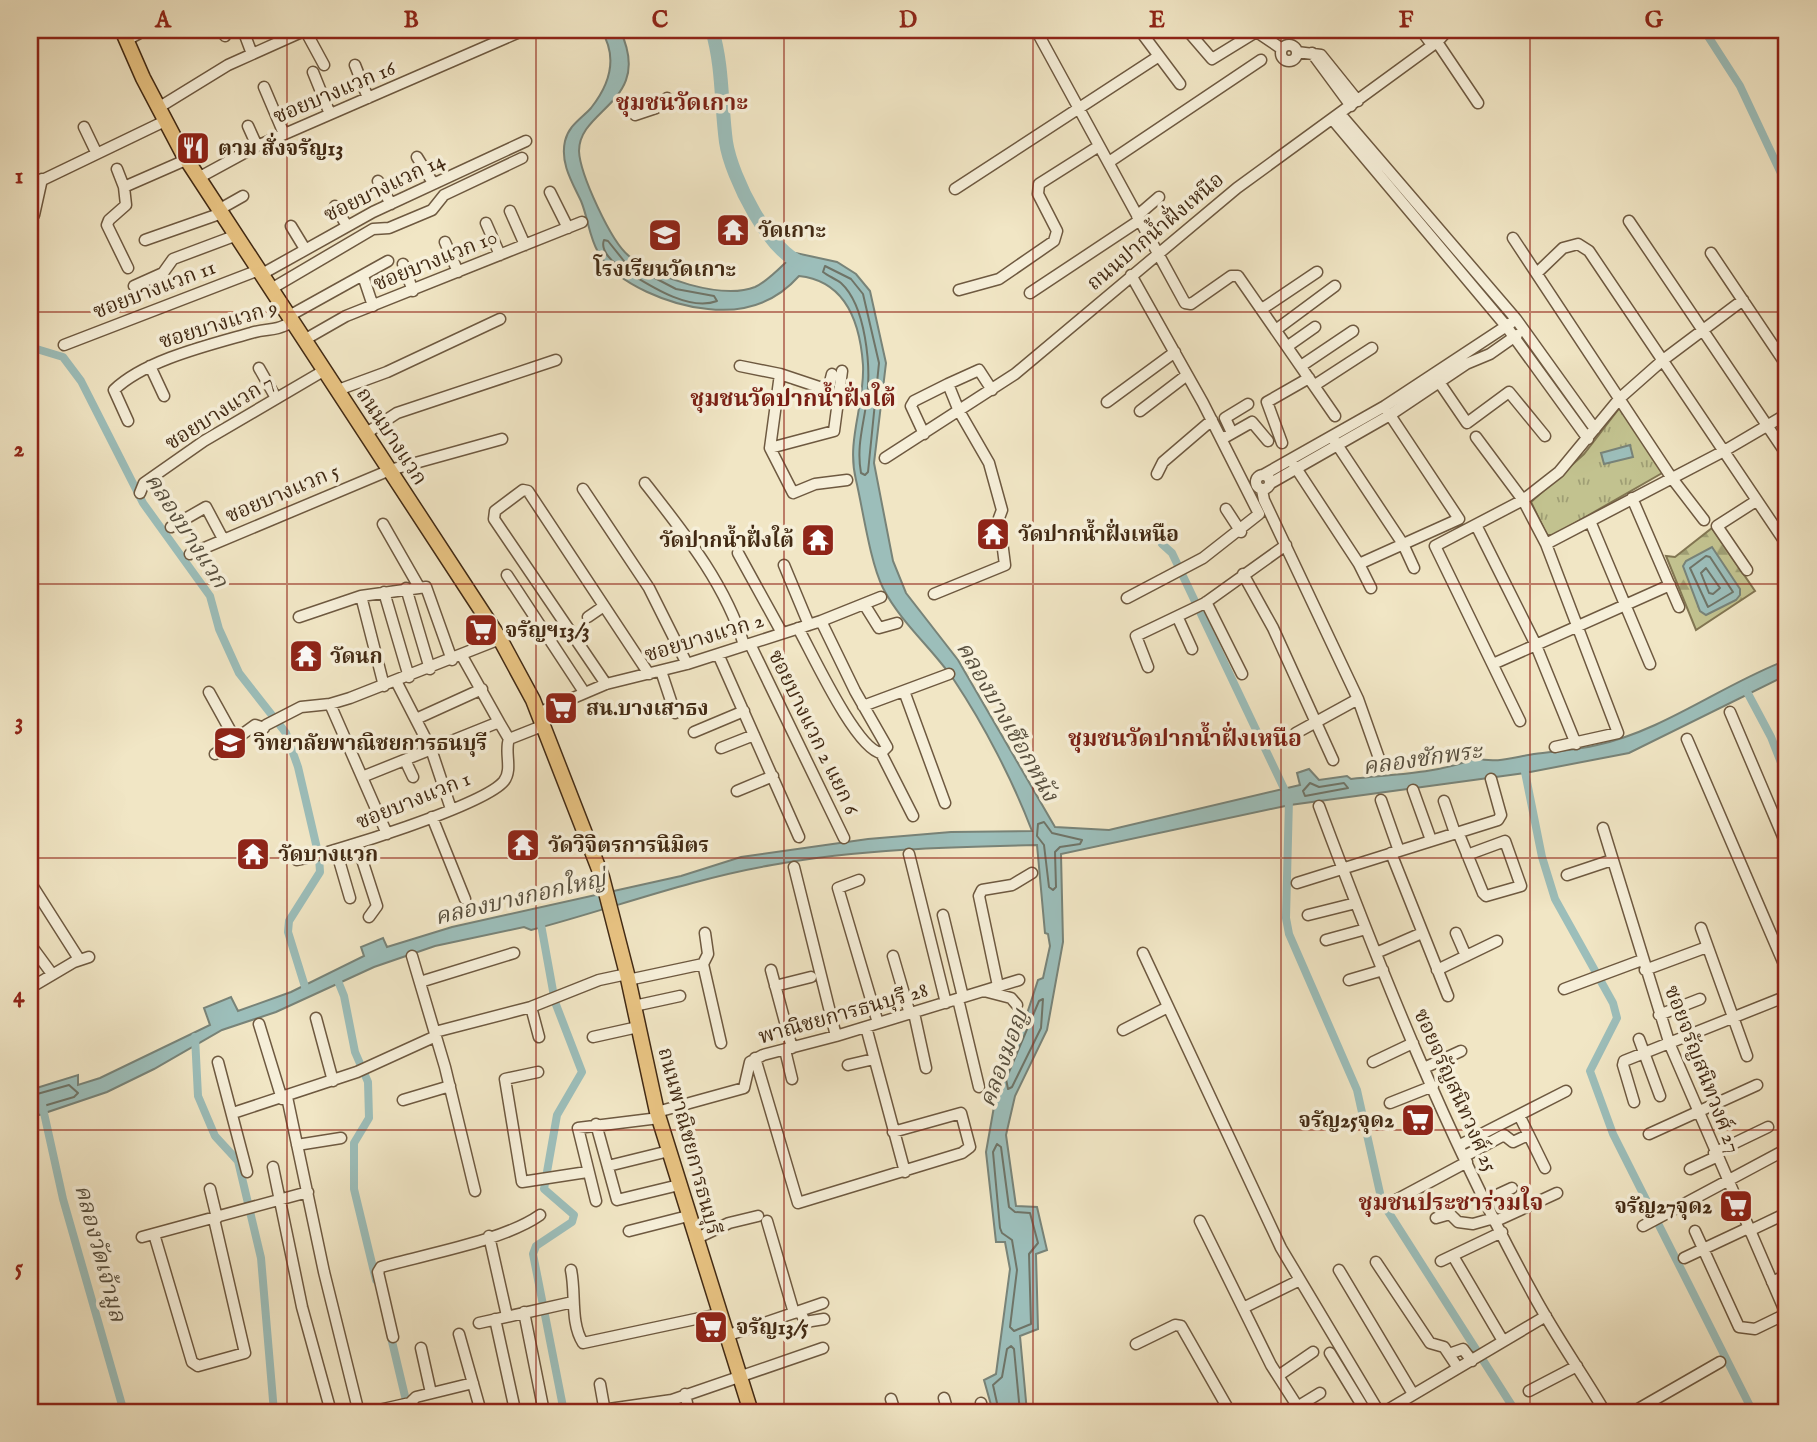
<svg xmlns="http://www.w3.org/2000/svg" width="1817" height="1442" viewBox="0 0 1817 1442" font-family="'IM FELL English','Noto Serif Thai',serif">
<defs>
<pattern id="grass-tufts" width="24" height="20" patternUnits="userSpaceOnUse" patternTransform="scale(1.75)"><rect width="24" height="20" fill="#c2c28f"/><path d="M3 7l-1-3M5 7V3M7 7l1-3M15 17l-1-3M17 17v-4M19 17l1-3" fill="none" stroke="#9f9e74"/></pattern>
<pattern id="forest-firs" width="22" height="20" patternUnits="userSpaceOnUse" patternTransform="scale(1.75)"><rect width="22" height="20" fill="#c2c28f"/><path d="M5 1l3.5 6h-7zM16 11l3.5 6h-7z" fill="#9f9e74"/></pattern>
</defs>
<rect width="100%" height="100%" fill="#f1e6c5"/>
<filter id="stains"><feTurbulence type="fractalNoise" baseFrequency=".00286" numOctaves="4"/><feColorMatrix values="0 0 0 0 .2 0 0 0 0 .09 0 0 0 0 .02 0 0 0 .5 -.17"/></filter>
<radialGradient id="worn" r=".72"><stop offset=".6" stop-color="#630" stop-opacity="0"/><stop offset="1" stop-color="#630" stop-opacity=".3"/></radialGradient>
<path fill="url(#grass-tufts)" stroke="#827652" stroke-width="2" d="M1621 406 1664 472 1554 535H1547L1531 502 1584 454Z"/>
<path fill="url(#forest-firs)" stroke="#827652" stroke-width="2" d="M1712 528 1755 591 1696 630 1666 556 1675 557Z"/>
<path fill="#9cbeba" stroke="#788378" stroke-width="2" d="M601 30H620C654 102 579 108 579 151 580 174 611 242 629 256 655 278 722 300 755 287 769 281 784 263 796 253L837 262 856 274 870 291 886 363 874 463 893 561 906 593 958 660 1055 827 1109 830 1300 785 1297 773 1309 769 1319 780 1347 776 1351 779C1394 774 1437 774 1476 758 1496 764 1514 757 1534 754 1555 751 1577 750 1597 745 1665 730 1723 684 1787 660V675L1629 753 1525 773 1290 805 1061 854 1063 942 1047 1030 1015 1096 1006 1135 1016 1206 1037 1207 1047 1250 1036 1254 1038 1329 1020 1336 1027 1412H993L984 1380 996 1374 1010 1269 1005 1242H996L986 1152 999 1078 1022 1029 1038 980 1043 978 1050 946 1048 934 1045 933 1037 845C948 847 860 849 772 865 690 879 611 909 531 930L524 927 435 946 374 967 276 1012 222 1030 154 1069 107 1092 30 1118V1090L78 1075V1085L100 1078 210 1025 204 1008 231 997 238 1011 291 992 364 956 361 947 383 938 387 947 452 927 681 876 741 857 868 839 951 832 1032 831C1013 781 984 725 954 680 932 648 901 623 883 588 870 562 863 510 856 480 846 440 865 405 863 365 860 322 846 281 799 276 775 303 744 313 708 309 673 306 616 285 598 252 589 236 588 218 581 201 572 182 560 163 565 141 569 125 581 119 591 108 610 84 618 57 601 30Z
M1630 445 1633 457 1604 464 1601 453Z
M1712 547 1740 589V595L1736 600 1706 615 1700 611 1683 566 1686 561Z"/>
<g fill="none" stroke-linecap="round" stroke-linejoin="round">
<path stroke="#6f7467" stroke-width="2" d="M604 240 608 241 624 261 623 266C613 265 600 250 604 240Z
M630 265 676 289 714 296 717 301C689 312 649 285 626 271V266Z
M825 266 851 279 863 294 879 363 868 472 865 475 861 473C856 446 864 424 867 398 871 366 866 306 841 283 836 279 828 276 823 272Z
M1706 556 1710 557 1733 592 1708 607 1690 568Z
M1706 568 1720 588 1713 594 1709 593 1701 573Z
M1310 783 1319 787 1344 783 1348 788 1305 796 1303 791Z
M1044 822 1052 833 1082 840 1080 844 1060 847 1055 852 1056 887 1053 890 1049 887 1044 845 1037 836 1038 824Z
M1043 999 1041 1028 1012 1087 1008 1089 1006 1079 1039 1001Z
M30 1096 69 1085 78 1093 74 1097 30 1110
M997 1144 1001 1147 1009 1207 1015 1212 1030 1213 1038 1243 1029 1254 1031 1324 1014 1331 1010 1327 1017 1270 1012 1240 1002 1233 1000 1228 993 1152Z
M999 1412 993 1385 1002 1377 1007 1349 1011 1346 1014 1349 1020 1412"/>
<path stroke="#9cbeba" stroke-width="8" d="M1704 30 1740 86 1787 186
M30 347 63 357 81 381 143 503 210 596 219 629 239 673 286 733 298 767 319 857 320 872 289 921 288 932 306 990
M1162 544 1172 553 1289 799 1286 918 1289 934 1357 1090 1382 1202 1516 1412
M1746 690 1771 737 1787 778
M1524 767 1542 857 1555 899 1613 1003 1617 1018 1590 1071 1613 1134 1753 1412
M540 919 555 1002 582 1072 557 1115 544 1189 574 1215 572 1222 536 1246 533 1254 564 1412
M336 976 344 996 355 1052 368 1082 369 1118 354 1143V1189L376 1280
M195 1037 198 1096 215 1136 238 1161 261 1258 274 1412
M42 1104 63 1199 124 1412
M390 1333 408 1409"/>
<path stroke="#9cbeba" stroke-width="14" d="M712 30C723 66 721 105 726 142 731 176 770 256 805 264"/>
<g stroke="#6e5940" stroke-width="13">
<path id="minor" d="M221 30 225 36
M243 30 252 54
M305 30 324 65
M1036 30 1185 303 1191 304 1231 276H1238L1335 416
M1187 30 1212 59 1256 32
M1254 30 1282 49
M1421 30 1432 45
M1144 36 1180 84
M127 40 145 30
M1437 42 1478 103
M1281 53a8 8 0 1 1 16 0a8 8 0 1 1-16 0Z
M1297 52 1321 55 1358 101
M1312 53 1351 106
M355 65 368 98
M313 72 330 114
M264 87 284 134
M158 108 228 65 306 30
M635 115 656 108 667 98
M1341 115 1516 319 1595 429
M1333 120 1506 326 1588 439
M248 126 257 146
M84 127 96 152
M417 157 433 183
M1109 162 1261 60
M117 169 124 187 126 205 109 220 107 225 128 268
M200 177 257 146 524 30
M378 181 391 204
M30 186 165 121
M124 187 188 159
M955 189 1159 56
M550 192 568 228
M335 206 347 226
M220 209 243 196
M510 211 525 245
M34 215 42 179
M1137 216 1159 197
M1629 221 1787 455
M486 223 500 255
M291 226 305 249
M1513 238 1671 477 1704 520
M145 240 222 213
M445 242 458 272
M1711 253 1787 366
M403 264 413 291
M1538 272 1563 248 1578 244 1589 251 1787 545
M262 274 373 212 526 141
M364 279 373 306
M134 286 163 273 173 259 237 235
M271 289 373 229 389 228 432 210 444 195 522 158
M959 290 999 279 1054 241 1057 231 1038 194 1039 184 1099 146
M1030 293 1140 220
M1262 309 1317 272
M289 316 388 261
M1277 329 1335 286
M304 340 346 316 582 222
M64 345 259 270
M1288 346 1315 327
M150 366 164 396
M740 366 780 374 770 448 834 431 842 371
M1301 366 1353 331
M259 368 276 398
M780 374 828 390 832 374
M1437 379 1467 423 1509 392 1545 436
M1315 385 1372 348
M338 390 387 372 500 319
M1107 402 1175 352
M1140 411 1187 375
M128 421 114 390C145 360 209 345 251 333 270 327 271 333 292 322
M1232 433 1225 418 1248 404
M365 434 397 413 556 360
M924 434 911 406 914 401 948 384
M1476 437 1523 500 1546 544 1618 733 1555 747
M1222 439 1252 422 1268 441
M1334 440 1403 544 1414 568
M1282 443 1267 402 1309 378
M770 448 793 493 815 484 847 480
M885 458 1015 374 1237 188 1437 42 1448 30
M1294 465 1359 564 1371 588
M1157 474 1163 462 1212 420
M1256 482a7 7 0 1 1 14 0a7 7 0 1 1-14 0Z
M1263 475 1385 406 1511 323
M645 483C684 533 725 583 744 645
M1271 483 1390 415 1466 364 1490 354 1517 335
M583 489 649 588 687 664
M1262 490 1264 500 1358 699 1381 764
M140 493 144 483 204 441 325 370
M1632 498 1679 607
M1226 509 1241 532
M1590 521 1650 664
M383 524 419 587
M1476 525 1535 643 1576 744
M171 527 206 507 223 539
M1546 544 1724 451 1787 414
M738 553 782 633
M190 554 390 470 502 439
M1359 564 1459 519 1388 412
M784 565 809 625
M1747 570 1717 526 1756 501
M1243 574 1273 628 1333 760
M507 575 584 692
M406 588 430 669
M384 592 409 677
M934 594 1005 565 999 518 1002 510 989 463 959 411 948 384 979 370 992 390
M361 596 384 686
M1127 598 1203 558 1259 514 1203 403 1131 275
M1206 602 1242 674
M864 604 879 628 897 623
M299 617 361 596 426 587 452 660
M588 617 604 606
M1178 618 1192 649
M821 621 855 691 887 747 881 753 913 816
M798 628C812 653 856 749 881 753
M750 644 844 838
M718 654 799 837
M462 656 499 722
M1493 664 1670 585
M1148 667 1136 636 1205 603 1286 545
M661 671 675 713
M396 681 431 749 451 809
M606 684 494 519 495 511 523 490 528 491 649 674
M904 691 945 803
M209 692 235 739
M330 704 387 834
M863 706 949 674
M1730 712 1787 846
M538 713 606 684 687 664 821 621 881 597
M416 719 482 689
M1520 721 1435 546 1523 500 1559 472 1620 398 1663 360 1743 300
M266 725 301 707 330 704 350 698 500 639
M694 732 744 711
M1296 733 1358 699
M1687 739 1787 971
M721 748 754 735
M215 754 255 725 264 728
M405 760 413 777
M362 777 499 722 509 739
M1413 790 1431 840
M737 791 773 776
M1381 800 1399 851
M1444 801 1455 833
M1319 806C1381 972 1448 1139 1533 1294 1555 1335 1582 1373 1605 1412
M432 817 465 899
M1603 828 1670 1045 1787 1316
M1458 832 1483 893 1486 896 1521 886 1505 841 1467 855
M357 844 377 906 369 917
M336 850 350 898
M1391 853 1448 996
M909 854 946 1003
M297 860C332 853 485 805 504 781 513 769 504 752 509 739L542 726
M794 867 836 1036
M1567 875 1612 860
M859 880 838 888 878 1023
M30 882 79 959
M1297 883 1498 820 1501 815 1491 779
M943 915 963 997
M1308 915 1356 903
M1701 928 1747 1056
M1456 933 1466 956
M1326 940 1366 929
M30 944 52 974
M1143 953 1281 1248 1379 1412
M1376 953 1422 933
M412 956 445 1067 475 1191
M893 956 910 1014
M703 964 708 954 705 933
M771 970 792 1048
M1437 970 1497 941
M1645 970 1707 947
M628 980 703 964 721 1043
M1349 980 1383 970
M420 982 514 953
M775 986 811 977
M998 986 979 896 982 890 1012 885 1032 873
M30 988 74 962 89 957
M1564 989 1642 960
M984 991 1011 998 1017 1005
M958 999 979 1087
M634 1006 680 996
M531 1007 539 1037
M914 1013 926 1068
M1659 1015 1700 999
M316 1018 333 1081
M259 1024 282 1099
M866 1027 905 1172
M1123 1030 1168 1007
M435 1032 531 1007 599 980 627 974
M593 1037 638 1027
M1639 1039 1660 1096
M30 1046 31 1048
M785 1050 792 1079
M755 1058 798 1203 962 1153 970 1147 961 1113 893 1132
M218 1062 247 1172
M1373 1062 1413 1043
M848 1065 874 1059
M1424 1068 1461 1051
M538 1072 505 1079 522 1182 587 1172
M287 1097 324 1272 358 1409
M403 1100 450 1086
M1634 1102 1623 1065 1624 1061 1787 996
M1390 1103 1433 1086
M657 1112 744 1088 750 1062 763 1055 836 1036 1019 980
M233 1113 357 1072 436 1036
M1520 1117 1545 1168
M596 1124 617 1200 679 1185
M1649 1134 1757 1085
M297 1145 341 1138
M1460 1145 1566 1091
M1714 1153 1768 1127
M1465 1156 1504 1135 1513 1142 1528 1135
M608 1166 669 1151
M273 1167 302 1307 331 1412
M1690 1169 1716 1157
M210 1189 217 1218
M1396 1200 1467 1162
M1486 1200 1512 1188
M596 1201 578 1128 659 1118
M1436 1218 1450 1214 1458 1222 1473 1224 1494 1218
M767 1221 794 1313
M1200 1221 1271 1365 1301 1412
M1496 1221 1557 1193
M1643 1226 1787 1149
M629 1231 688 1216
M1695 1231 1739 1327 1755 1329 1786 1314
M1749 1231 1787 1213
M154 1234 192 1362 198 1366 245 1353 214 1219
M489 1236 507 1316
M142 1237 308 1192
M695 1239 729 1223 758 1216
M1453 1256 1503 1341
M1684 1258 1748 1228
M1441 1261 1502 1232
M1376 1262 1430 1343 1444 1347 1458 1368
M571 1270C576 1293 570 1323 583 1343L719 1314
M1339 1270 1413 1394
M1772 1282 1787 1275
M1243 1308 1298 1281
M800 1311 805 1322 824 1319
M524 1312 544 1412
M495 1319 515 1410
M479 1323 573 1302
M459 1334 481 1412
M726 1336 823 1303
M393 1337 378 1272 381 1267C426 1254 503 1241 540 1215
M1136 1344 1175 1325 1181 1326 1230 1412
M421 1348 431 1393
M1330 1353 1366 1412
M1449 1354 1463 1349 1472 1361
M1278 1376 1313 1352
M600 1384 605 1412
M1529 1391 1577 1366
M685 1394 689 1412
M944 1398 948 1412
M891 1399 895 1412
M981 1403 983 1412
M1297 1407 1320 1393
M917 1410V1412
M370 1412 410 1403
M413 1412 410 1403 416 1397 473 1383
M588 1412 672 1400 823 1348
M1384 1412 1546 1316
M1633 1412 1720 1362"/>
</g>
<g stroke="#422a14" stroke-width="17">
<path id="major" d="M122 30 143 78 183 154 500 639 533 700 602 877 627 974 657 1112 751 1412"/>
</g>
<use href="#minor" stroke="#f6efd9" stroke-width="10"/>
<use href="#major" stroke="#e8c382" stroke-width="14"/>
</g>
<path fill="none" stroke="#8f2418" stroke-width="2" stroke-opacity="0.55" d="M287 30V1412M536 30V1412M784 30V1412M1033 30V1412M1281 30V1412M1530 30V1412M30 312H1787M30 584H1787M30 858H1787M30 1130H1787"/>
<defs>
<g id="restaurant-square" transform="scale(1.75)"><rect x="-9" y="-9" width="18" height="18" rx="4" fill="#8f2418" stroke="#f6efd9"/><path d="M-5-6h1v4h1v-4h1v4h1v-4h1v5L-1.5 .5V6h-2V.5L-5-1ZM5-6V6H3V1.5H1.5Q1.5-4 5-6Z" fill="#fff"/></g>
<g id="temple-square" transform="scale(1.75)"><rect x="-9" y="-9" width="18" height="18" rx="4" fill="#8f2418" stroke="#f6efd9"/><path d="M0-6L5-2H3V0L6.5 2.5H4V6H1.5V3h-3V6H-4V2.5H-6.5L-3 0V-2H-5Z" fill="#fff"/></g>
<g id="school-square" transform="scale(1.75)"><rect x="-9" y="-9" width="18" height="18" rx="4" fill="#8f2418" stroke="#f6efd9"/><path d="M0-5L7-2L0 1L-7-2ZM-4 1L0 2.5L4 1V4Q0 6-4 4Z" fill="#fff"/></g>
<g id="supermarket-square" transform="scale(1.75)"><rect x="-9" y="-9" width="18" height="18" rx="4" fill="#8f2418" stroke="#f6efd9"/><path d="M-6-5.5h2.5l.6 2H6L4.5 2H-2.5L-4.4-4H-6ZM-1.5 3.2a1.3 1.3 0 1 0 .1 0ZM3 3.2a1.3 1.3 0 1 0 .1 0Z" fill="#fff"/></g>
<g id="university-square" transform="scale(1.75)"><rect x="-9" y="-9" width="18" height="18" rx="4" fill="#8f2418" stroke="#f6efd9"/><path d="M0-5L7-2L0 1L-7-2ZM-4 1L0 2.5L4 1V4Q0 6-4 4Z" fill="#fff"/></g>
</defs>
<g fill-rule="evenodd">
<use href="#restaurant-square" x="193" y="148"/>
<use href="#temple-square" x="733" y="230"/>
<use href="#school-square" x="665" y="235"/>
<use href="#temple-square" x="993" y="534"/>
<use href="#temple-square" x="818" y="540"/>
<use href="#supermarket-square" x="481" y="630"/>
<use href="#temple-square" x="306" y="656"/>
<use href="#supermarket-square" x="561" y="708"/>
<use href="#university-square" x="230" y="743"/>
<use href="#temple-square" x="523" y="845"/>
<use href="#temple-square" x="253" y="854"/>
<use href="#supermarket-square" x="1418" y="1120"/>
<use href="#supermarket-square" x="1736" y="1206"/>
<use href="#supermarket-square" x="711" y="1327"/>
</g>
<g text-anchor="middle" stroke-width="7" stroke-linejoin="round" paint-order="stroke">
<g font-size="21" fill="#422a14" stroke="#f6efd9">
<text transform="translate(334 92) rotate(-23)" y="7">ซอยบางแวก 16</text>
<text transform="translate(384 187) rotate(-26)" y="7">ซอยบางแวก 14</text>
<text transform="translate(1155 231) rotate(-40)" y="7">ถนนปากน้ำฝั่งเหนือ</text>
<text transform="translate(435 260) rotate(-22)" y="7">ซอยบางแวก 10</text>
<text transform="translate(154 289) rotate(-21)" y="7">ซอยบางแวก 11</text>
<text transform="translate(218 324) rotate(-17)" y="7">ซอยบางแวก 9</text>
<text transform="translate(219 412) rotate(-32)" y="7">ซอยบางแวก 7</text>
<text transform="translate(392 436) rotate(57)" y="7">ถนนบางแวก</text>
<text transform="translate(282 493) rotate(-23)" y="7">ซอยบางแวก 5</text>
<text transform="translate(704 637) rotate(-17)" y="7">ซอยบางแวก 2</text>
<text transform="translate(814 732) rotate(64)" y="7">ซอยบางแวก 2 แยก 6</text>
<text transform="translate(413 800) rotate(-22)" y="7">ซอยบางแวก 1</text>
<text transform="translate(843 1013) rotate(-16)" y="7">พาณิชยการธนบุรี 28</text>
<text transform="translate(1703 1069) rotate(69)" y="7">ซอยจรัญสนิทวงศ์ 27</text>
<text transform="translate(1456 1090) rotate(66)" y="7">ซอยจรัญสนิทวงศ์ 25</text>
<text transform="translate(690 1141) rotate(75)" y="7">ถนนพาณิชยการธนบุรี</text>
</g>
<g font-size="21" font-weight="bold" fill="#422a14" stroke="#f6efd9" text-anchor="start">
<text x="218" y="155">ตาม สั่งจรัญ13</text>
<text x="758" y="237">วัดเกาะ</text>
<text x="665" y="276" text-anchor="middle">โรงเรียนวัดเกาะ</text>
<text x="1018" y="541">วัดปากน้ำฝั่งเหนือ</text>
<text x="794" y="547" text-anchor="end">วัดปากน้ำฝั่งใต้</text>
<text x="505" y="637">จรัญฯ13/3</text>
<text x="330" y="663">วัดนก</text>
<text x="586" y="715">สน.บางเสาธง</text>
<text x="254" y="750">วิทยาลัยพาณิชยการธนบุรี</text>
<text x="548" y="852">วัดวิจิตรการนิมิตร</text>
<text x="278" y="861">วัดบางแวก</text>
<text x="1394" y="1127" text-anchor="end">จรัญ25จุด2</text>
<text x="1712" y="1213" text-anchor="end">จรัญ27จุด2</text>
<text x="736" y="1334">จรัญ13/5</text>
</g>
<g font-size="23" font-weight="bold" fill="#7a1f14" stroke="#f6efd9">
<text x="682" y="110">ชุมชนวัดเกาะ</text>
<text x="793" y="406">ชุมชนวัดปากน้ำฝั่งใต้</text>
<text x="1185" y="746">ชุมชนวัดปากน้ำฝั่งเหนือ</text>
<text x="1451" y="1210">ชุมชนประชาร่วมใจ</text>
</g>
<g font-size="23" font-style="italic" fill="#584f3e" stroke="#f6efd9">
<text transform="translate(187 530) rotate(57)" y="8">คลองบางแวก</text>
<text transform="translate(1008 721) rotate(60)" y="8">คลองบางเชือกหนัง</text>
<text transform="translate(1422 758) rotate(-8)" y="8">คลองชักพระ</text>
<text transform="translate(520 897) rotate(-13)" y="8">คลองบางกอกใหญ่</text>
<text transform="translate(1003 1058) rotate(-70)" y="8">คลองมอญ</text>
<text transform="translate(101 1253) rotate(75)" y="8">คลองวัดเจ้ามูล</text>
</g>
</g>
<rect width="1817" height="1442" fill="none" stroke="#f1e6c5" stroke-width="77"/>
<rect x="38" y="38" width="1740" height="1366" fill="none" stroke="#8f2418" stroke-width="2.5"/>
<g font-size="23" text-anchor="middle" font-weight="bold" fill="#8f2418">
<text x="163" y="27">A</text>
<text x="411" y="27">B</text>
<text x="660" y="27">C</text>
<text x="908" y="27">D</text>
<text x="1157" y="27">E</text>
<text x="1406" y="27">F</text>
<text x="1654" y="27">G</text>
<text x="19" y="183">1</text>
<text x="19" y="456">2</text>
<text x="19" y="729">3</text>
<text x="19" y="1002">4</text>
<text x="19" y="1275">5</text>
</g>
<rect width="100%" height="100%" filter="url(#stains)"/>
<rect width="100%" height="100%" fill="url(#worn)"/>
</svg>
